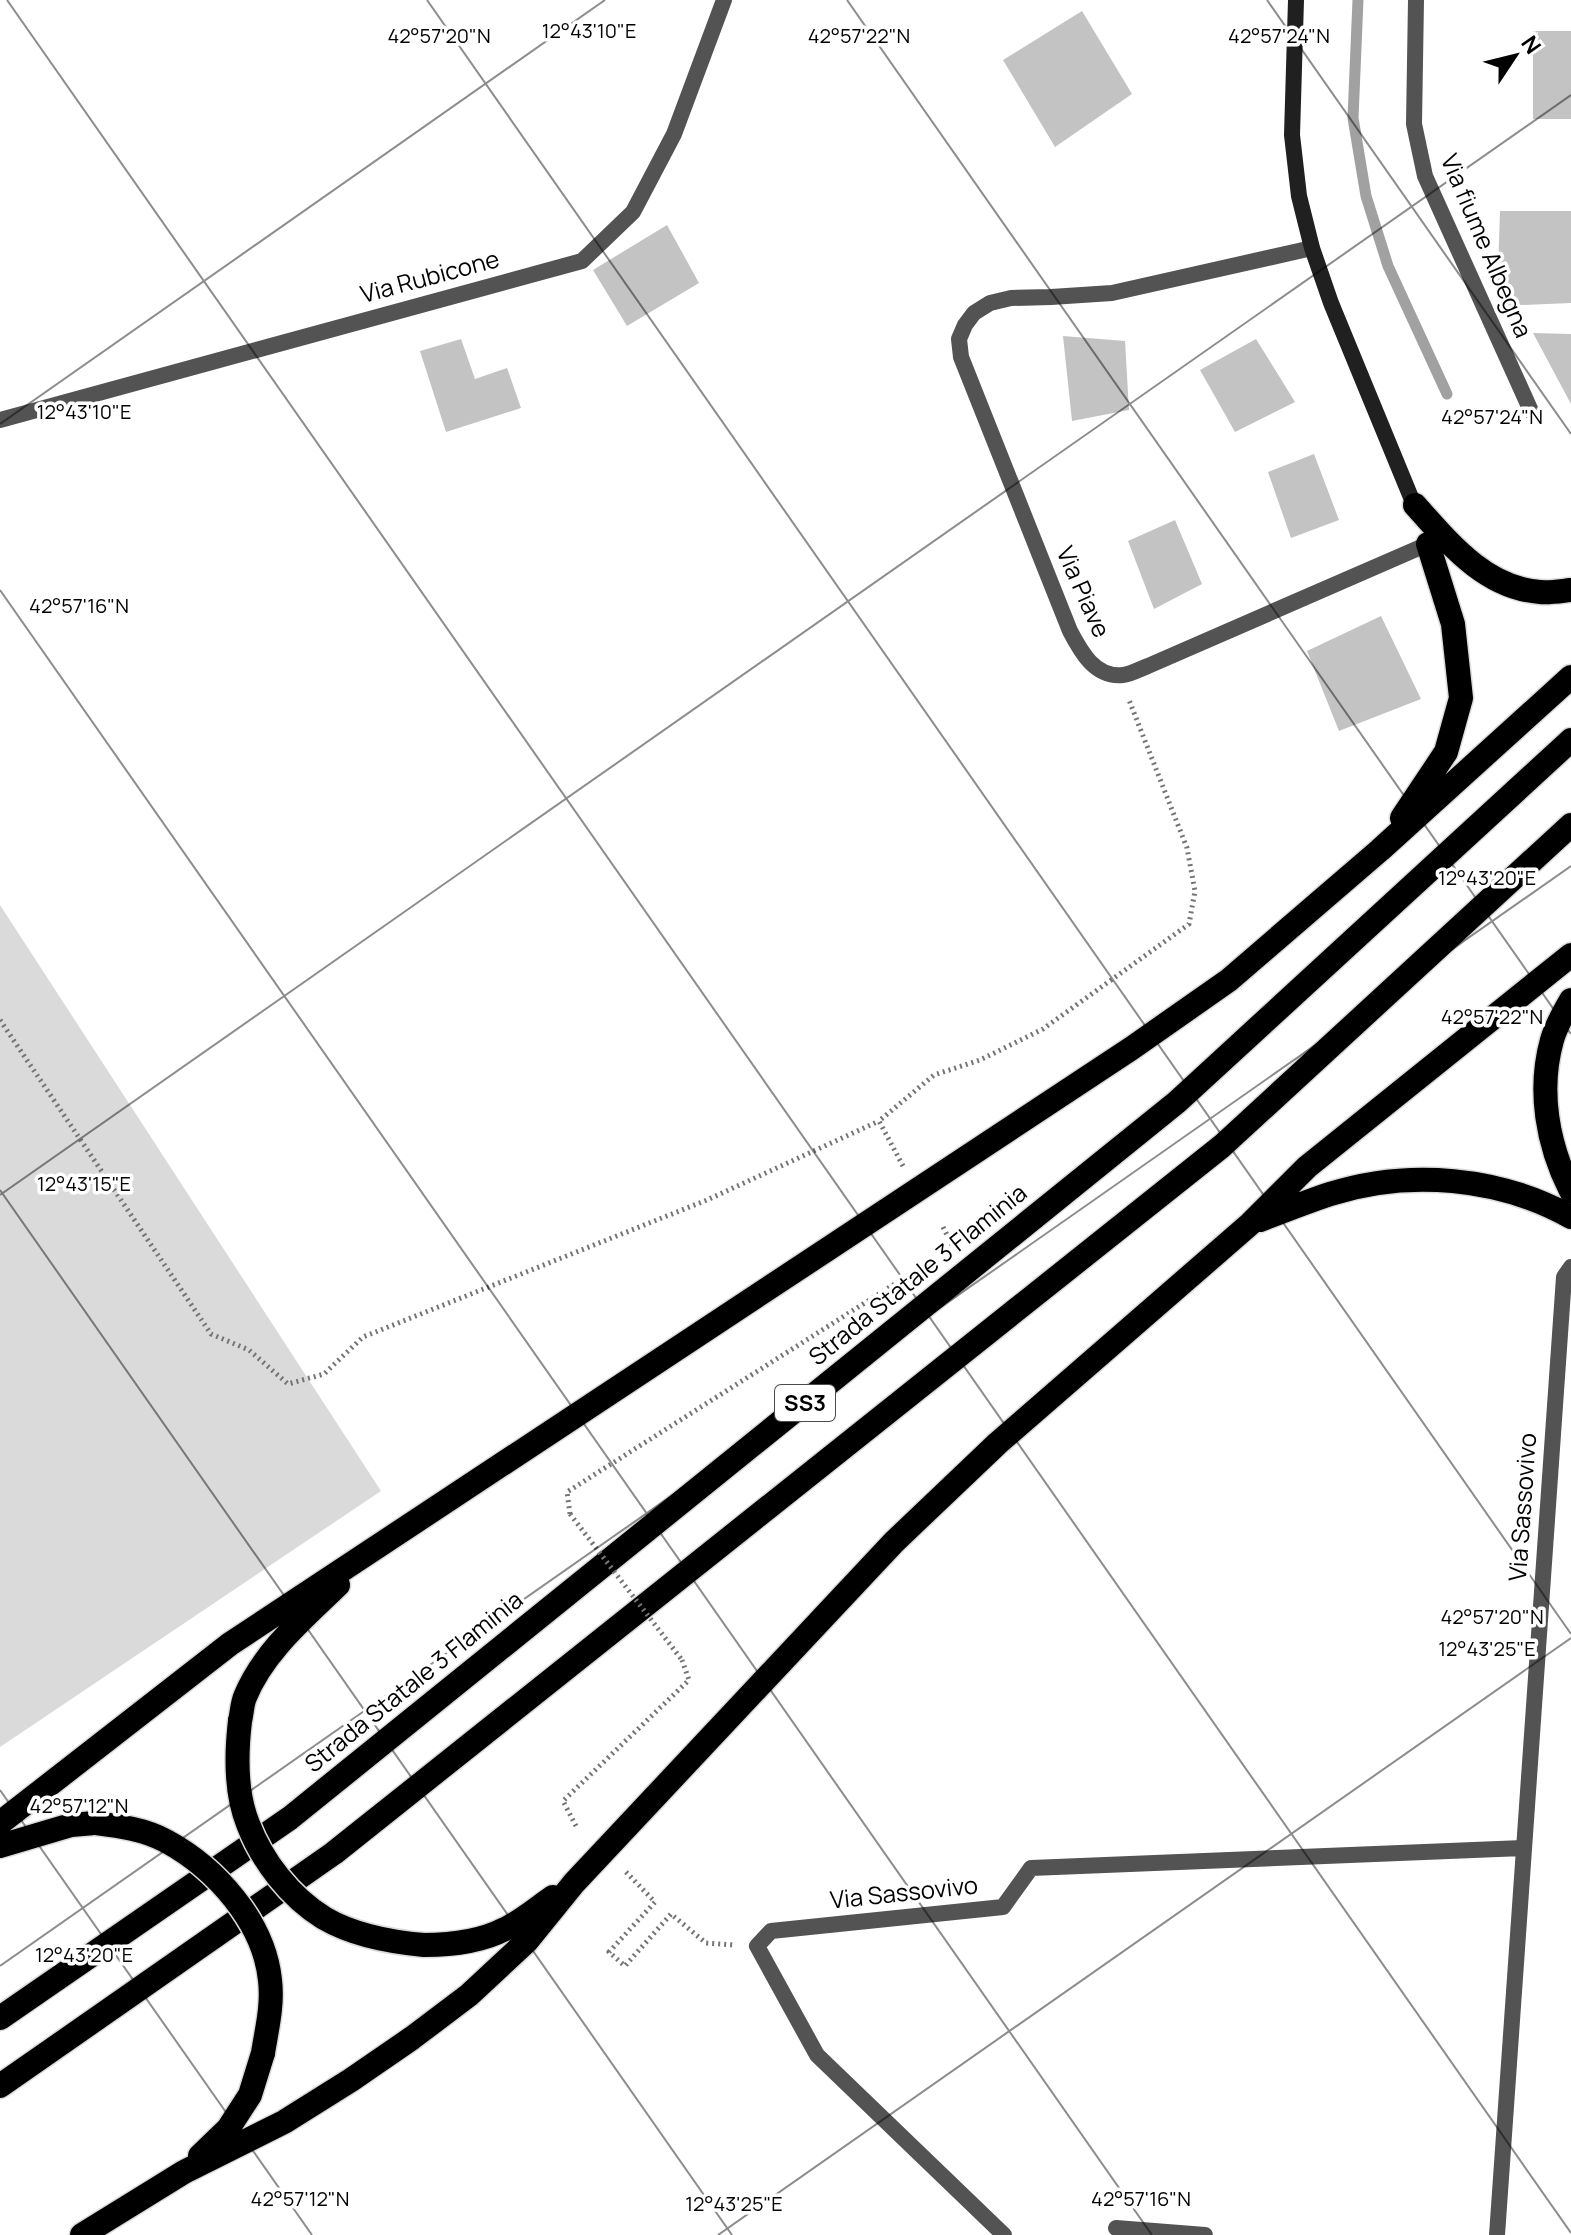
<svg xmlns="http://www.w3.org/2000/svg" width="1571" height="2235" viewBox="0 0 1571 2235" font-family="Manrope,sans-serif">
<rect width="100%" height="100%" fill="#fff"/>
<path fill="#dadada" d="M0 905 381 1491 0 1747Z"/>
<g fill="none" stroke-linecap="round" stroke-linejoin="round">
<path stroke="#a1a1a1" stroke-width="11" d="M1358 0 1353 118 1366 196 1388 266 1447 394"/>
</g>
<path fill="#c3c3c3" d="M1082 11 1132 94 1055 147 1003 60Z
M1533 31H1571V119H1533Z
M1500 211H1571V303L1497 306Z
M667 225 699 283 627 326 593 270Z
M1533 333 1571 334V404Z
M1063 336 1125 341 1129 410 1072 421Z
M461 339 475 379 507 368 521 408 446 432 420 351Z
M1256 339 1295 402 1235 432 1200 370Z
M1314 454 1339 520 1291 538 1268 472Z
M1175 520 1202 584 1154 609 1128 541Z
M1381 616 1421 699 1339 731 1307 651Z"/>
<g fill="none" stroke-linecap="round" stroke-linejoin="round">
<g stroke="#dbdbdb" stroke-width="27">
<path id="highway" d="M1415 505C1449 543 1485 588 1540 592 1550 593 1561 591 1571 590
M1402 818 1446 752 1461 698 1453 624 1428 544
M1571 1000C1564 1012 1556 1026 1552 1040 1538 1090 1547 1144 1571 1191
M1260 1220C1283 1211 1306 1202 1330 1194 1409 1169 1499 1177 1571 1217
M240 1721C242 1713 242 1704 245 1697 263 1652 304 1618 338 1585
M0 1823 230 1644 1132 1048 1229 980 1380 850 1571 677
M0 1846 71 1825 95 1823
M424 1945C451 1945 480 1942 505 1929 522 1921 537 1908 553 1897
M0 2018 290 1818 1177 1102 1571 740
M0 2086 334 1853 1222 1146 1571 825
M200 2156 228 2129 250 2095 263 2053
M82 2235 184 2172 284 2122 351 2080 412 2038 469 1995 527 1941 574 1883 894 1542 998 1443 1250 1224 1307 1167 1571 955"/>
</g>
<path stroke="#757575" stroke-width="5" stroke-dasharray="2 4" stroke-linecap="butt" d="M0 1020 211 1334 249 1350 288 1384 324 1374 363 1337 707 1200 879 1121
M903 1166 879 1121 934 1075 980 1060 1043 1029 1189 924 1195 891 1187 848 1129 700
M943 1227 952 1245 950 1247
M570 1514 567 1492 912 1273
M576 1826 563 1801 689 1680 682 1660
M626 1872 655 1902 609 1952 625 1966 671 1914 706 1943 734 1945"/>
<path stroke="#535353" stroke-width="16" d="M1416 0 1414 124 1425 176 1531 411
M1312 248 1112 293 1051 297 1011 298 990 303 974 313 965 325 959 339 961 357 1070 631C1081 652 1095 678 1123 675 1131 674 1140 669 1148 666L1428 544
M0 420 582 261 633 212 674 134 724 0
M1116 2228 1205 2235
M1004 2235 817 2055 757 1946 771 1931 1003 1907 1031 1868 1523 1848
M1497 2235 1564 1277 1571 1267"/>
<path stroke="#202020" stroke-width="16" d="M1296 0 1292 135 1299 196 1312 248 1331 303 1417 512"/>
<use href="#highway" stroke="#000" stroke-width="24"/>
<g stroke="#dbdbdb" stroke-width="27" stroke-linecap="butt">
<path id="highway-bridge" d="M240 1721C236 1755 235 1792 248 1824 262 1861 290 1897 324 1918 353 1935 390 1942 424 1945
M95 1823C119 1826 144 1829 166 1841 216 1868 264 1922 270 1980 273 2005 267 2028 263 2053"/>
</g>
<path stroke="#757575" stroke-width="5" stroke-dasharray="2 4" stroke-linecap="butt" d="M570 1514 682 1660"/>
<use href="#highway-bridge" stroke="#000" stroke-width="24"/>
</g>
<path fill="none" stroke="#000" stroke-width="2" stroke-opacity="0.45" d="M7 0 1571 2233M427 0 1571 1634M847 0 1571 1034M1267 0 1571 434M0 424 605 0M0 590 1152 2235M0 1190 732 2235M0 1195 1571 95M0 1790 312 2235M0 1966 1571 866M718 2235 1571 1638"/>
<g text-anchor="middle" stroke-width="7" stroke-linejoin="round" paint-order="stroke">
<rect fill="#fff" stroke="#4c4c4c" stroke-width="2" x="775" y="1385" width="60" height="36" rx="6"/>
<g font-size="22" font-weight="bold" fill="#000">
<text x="805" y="1411">SS3</text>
</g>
<g font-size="24" fill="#000" stroke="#fff">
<text transform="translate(1486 246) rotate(67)" y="8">Via fiume Albegna</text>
<text transform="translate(430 277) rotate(-15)" y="8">Via Rubicone</text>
<text transform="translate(1083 592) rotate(66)" y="8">Via Piave</text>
<text transform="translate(918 1275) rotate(-39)" y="8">Strada Statale 3 Flaminia</text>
<text transform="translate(1523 1507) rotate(-86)" y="8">Via Sassovivo</text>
<text transform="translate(414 1682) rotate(-39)" y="8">Strada Statale 3 Flaminia</text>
<text transform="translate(904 1893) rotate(-6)" y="8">Via Sassovivo</text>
</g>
</g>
<g font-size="20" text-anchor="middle" fill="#000" stroke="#fff" stroke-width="7" stroke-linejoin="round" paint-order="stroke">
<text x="589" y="38">12°43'10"E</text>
<text x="439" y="43">42°57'20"N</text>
<text x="859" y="43">42°57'22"N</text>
<text x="1279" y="43">42°57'24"N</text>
<text x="84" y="419">12°43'10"E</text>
<text x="1492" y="424">42°57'24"N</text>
<text x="79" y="613">42°57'16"N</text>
<text x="1487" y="885">12°43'20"E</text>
<text x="1492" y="1024">42°57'22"N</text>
<text x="84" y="1191">12°43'15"E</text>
<text x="1492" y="1624">42°57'20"N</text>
<text x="1487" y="1656">12°43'25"E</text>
<text x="79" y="1813">42°57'12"N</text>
<text x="84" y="1962">12°43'20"E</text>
<text x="300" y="2206">42°57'12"N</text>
<text x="1141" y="2206">42°57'16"N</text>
<text x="734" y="2211">12°43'25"E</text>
</g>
<g transform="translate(1515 56) rotate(55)" stroke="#ffffff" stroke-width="6" paint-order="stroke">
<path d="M0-6L14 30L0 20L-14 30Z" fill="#000000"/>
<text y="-12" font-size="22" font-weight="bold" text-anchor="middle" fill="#000000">N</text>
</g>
</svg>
